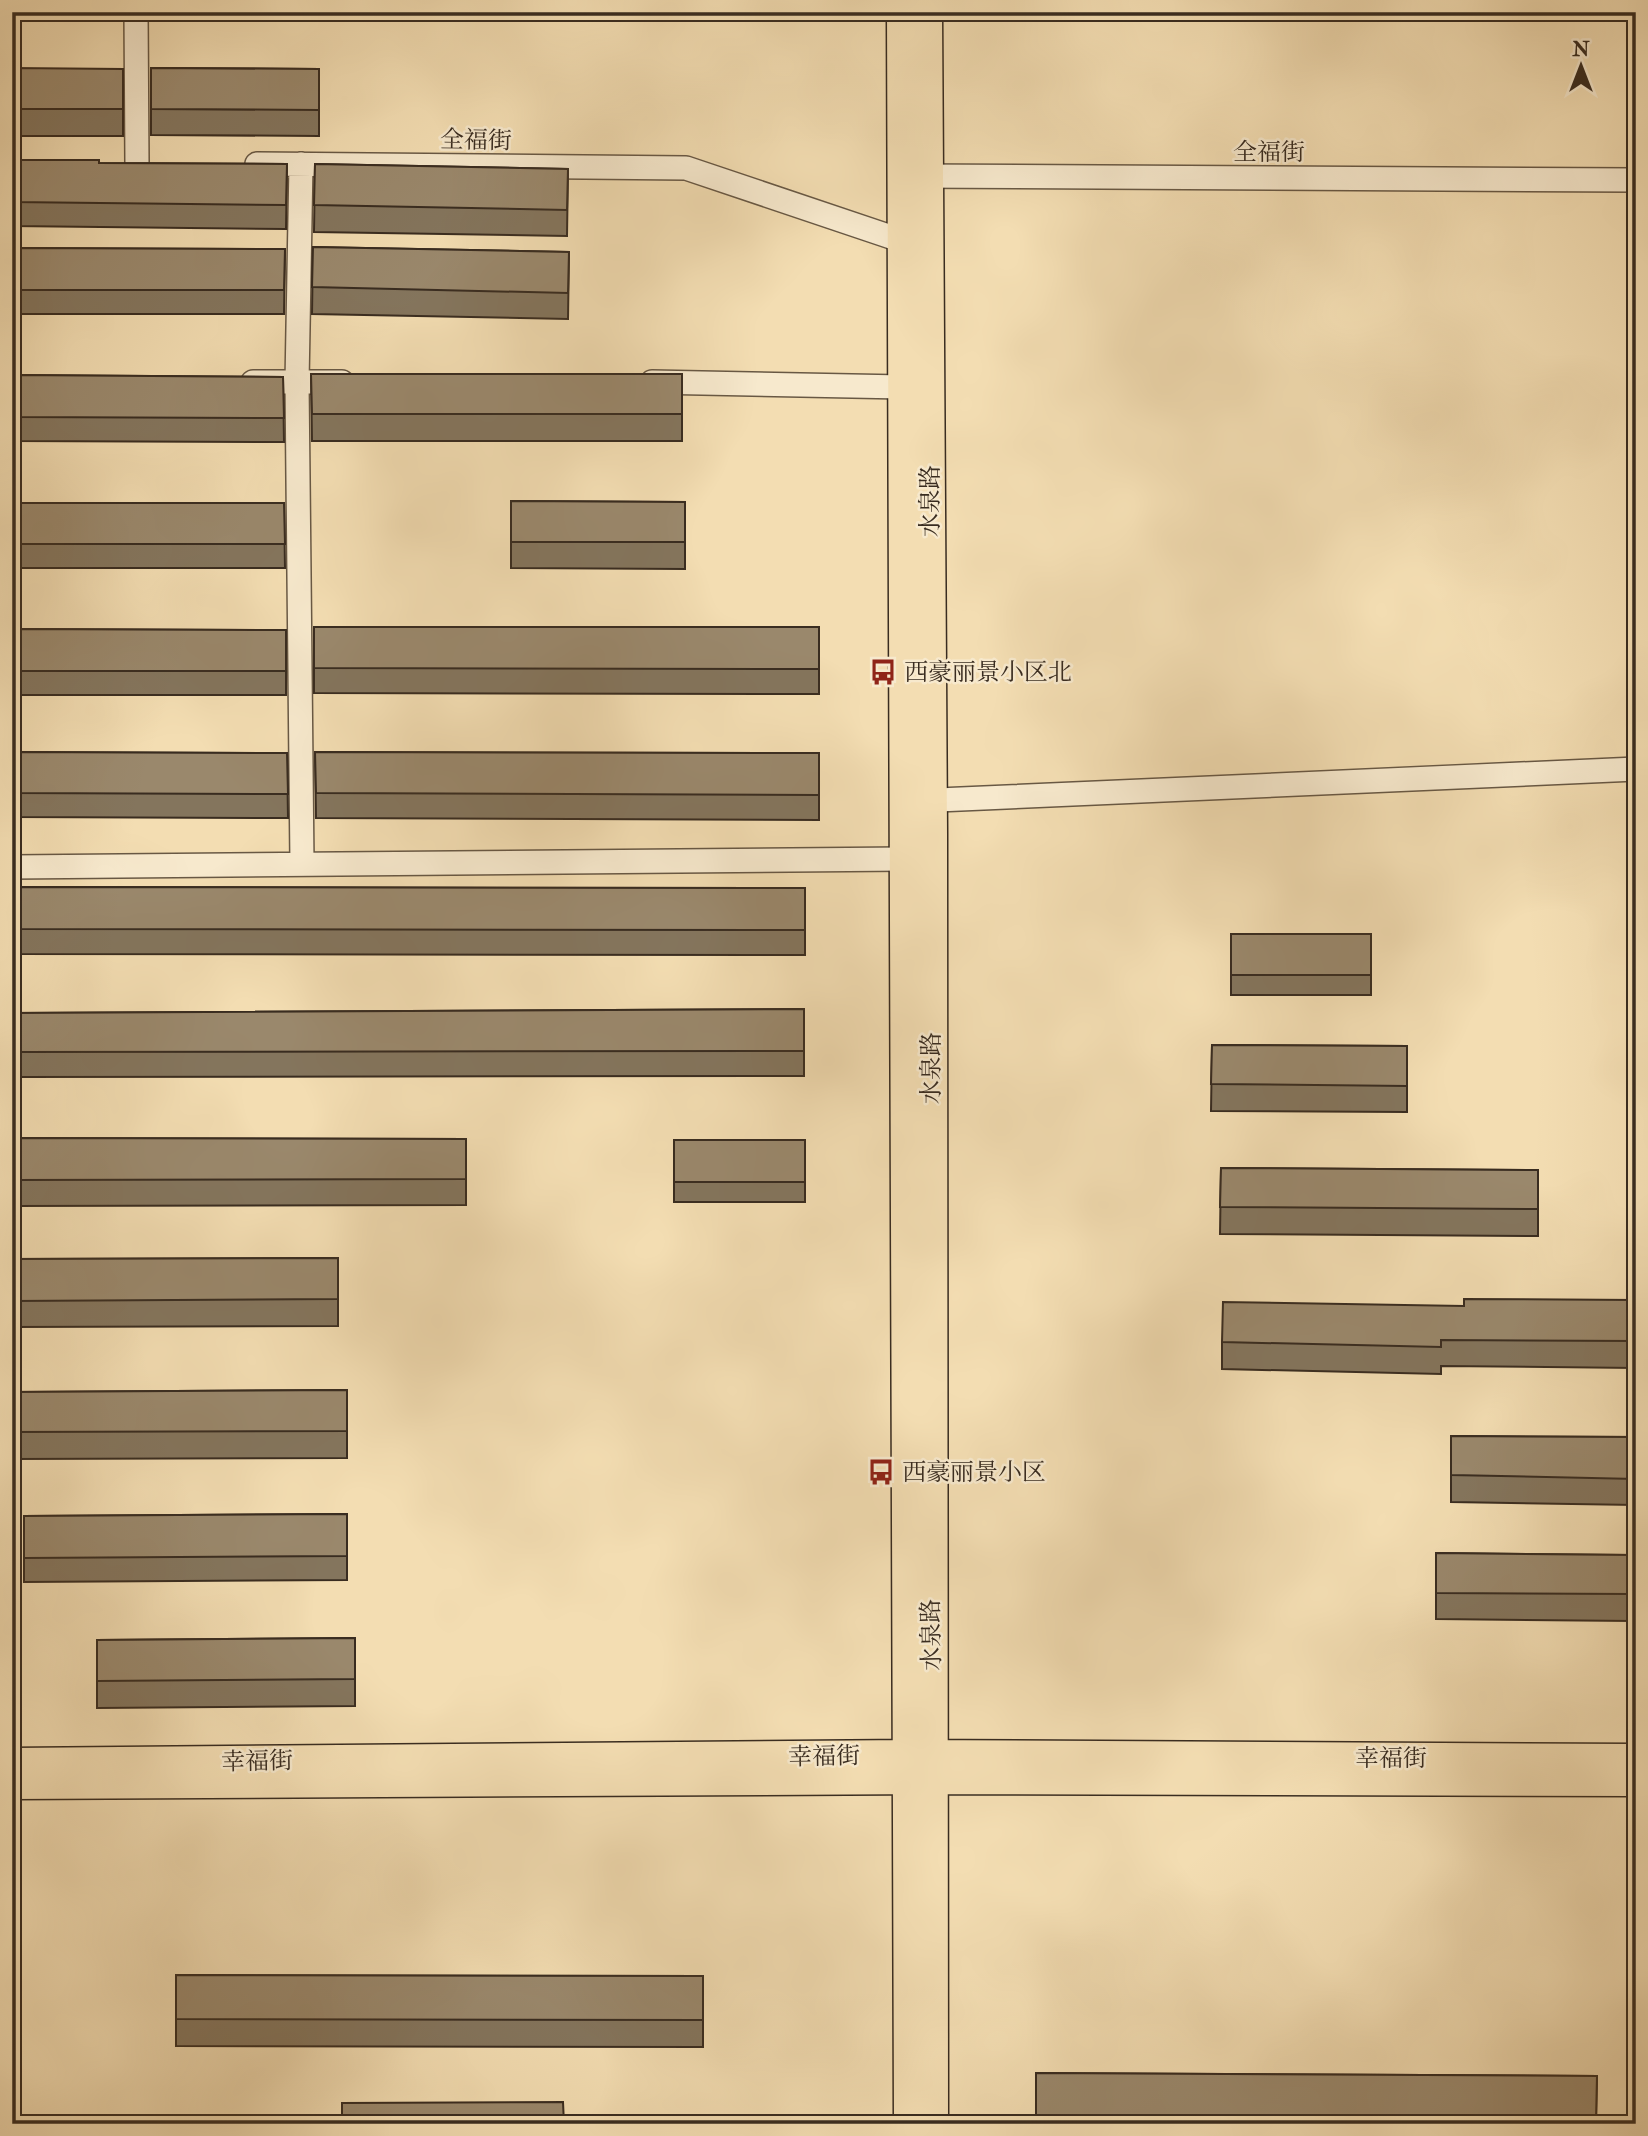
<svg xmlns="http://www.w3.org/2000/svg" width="1648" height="2136" viewBox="0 0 1648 2136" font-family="'IM FELL Double Pica','Noto Serif SC',serif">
<rect width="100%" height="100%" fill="#f3ddb2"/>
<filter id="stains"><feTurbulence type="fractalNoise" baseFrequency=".00286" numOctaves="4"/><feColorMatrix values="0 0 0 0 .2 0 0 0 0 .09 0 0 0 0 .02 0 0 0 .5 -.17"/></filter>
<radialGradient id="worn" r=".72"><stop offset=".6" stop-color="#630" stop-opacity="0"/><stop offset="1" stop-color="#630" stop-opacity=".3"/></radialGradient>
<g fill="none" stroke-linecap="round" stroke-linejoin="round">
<g stroke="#685844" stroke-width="26">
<path id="minor" d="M136 12 137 165
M257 164 686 168 903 241H918
M301 164 297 382 302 864
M913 176 1636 180
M253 382H342
M652 382 903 387
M915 801 1636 769
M12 867 905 859"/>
</g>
<g stroke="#392c20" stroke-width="33">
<path id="major" d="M902 12 909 2124
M927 12 932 834 933 2124
M12 1763 908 1755 1636 1759
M12 1784 932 1779 1636 1781"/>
</g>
<use href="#minor" stroke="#f7e9cd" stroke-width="23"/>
<use href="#major" stroke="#f3ddb2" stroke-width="30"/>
</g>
<path fill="#84755d" stroke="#392c20" stroke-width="2" d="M12 12H122L12 13Z
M189 12H317V13Z
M1523 12H1636V19L1523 20Z
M12 68 123 109V136H12Z
M151 68 319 69V136L151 135Z
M12 160 99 163 287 164 286 229 12 226Z
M315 164 568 169 567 236 314 232Z
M313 247 569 252 568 319 312 314Z
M12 248 285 249 284 314H12Z
M311 374H682V441H312Z
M12 375 283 377 284 442 12 441Z
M511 501 685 502V569L511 568Z
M12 503H284L285 568H12Z
M314 627H819V694L314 693Z
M12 629 286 630V695H12Z
M12 752 287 753 288 818 12 817Z
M315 752 819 753V820L316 818Z
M12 887 805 888V955L12 954Z
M1231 934H1371V995H1231Z
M804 1009V1076L12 1077V1013Z
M1212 1045 1407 1046V1112L1211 1111Z
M12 1138 466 1139V1205L12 1206Z
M674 1140H805V1202H674Z
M1221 1168 1538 1170V1236L1220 1234Z
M338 1258V1326L12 1327V1259Z
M1636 1300V1368L1441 1366V1374L1222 1369V1342L1464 1306Z
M347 1390V1458L12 1459V1392Z
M1451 1436 1636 1437V1505L1451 1502Z
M347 1514V1580L24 1582V1516Z
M1436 1553 1632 1555V1621L1436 1619Z
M355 1638V1706L97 1708V1640Z
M12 1639H15V1706H12Z
M176 1975 703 1976V2047L176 2046Z
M1036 2073 1597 2076 1596 2124H1036Z"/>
<path fill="#9a886c" stroke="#392c20" stroke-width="2" d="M12 68 123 69V109H12Z
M151 68 319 69V110L151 109Z
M12 160H99V163L287 164 286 205 12 202Z
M315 164 568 169 567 210 314 205Z
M313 247 569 252 568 293 312 287Z
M12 248 285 249 284 290H12Z
M311 374H682V414H312Z
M12 375 283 377 284 418 12 417Z
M511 501 685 502V542H511Z
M12 503H284L285 544H12Z
M314 627H819V669L314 668Z
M12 629 286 630V671H12Z
M12 752 287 753 288 794 12 793Z
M315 752 819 753V795L316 793Z
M12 887 805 888V930L12 929Z
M1231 934H1371V975H1231Z
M804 1009V1051L12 1052V1013Z
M1212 1045 1407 1046V1086L1211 1084Z
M12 1138 466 1139V1179L12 1180Z
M674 1140H805V1182H674Z
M1221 1168 1538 1170V1209L1220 1207Z
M338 1258V1299L12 1301V1259Z
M1464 1299 1636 1300V1341L1441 1340V1347L1222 1342 1223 1302 1464 1306Z
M347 1390V1431L12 1432V1392Z
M1451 1436 1636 1437V1479L1451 1475Z
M347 1514V1556L24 1558V1516Z
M1436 1553 1632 1555V1594L1436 1593Z
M355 1638V1679L97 1681V1640Z
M12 1639H15V1679H12Z
M176 1975 703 1976V2020L176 2019Z
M1036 2073 1597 2076 1596 2120 1036 2117Z
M563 2102 564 2124H342V2103Z"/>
<defs>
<g id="bus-bare" transform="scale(2.1)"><path d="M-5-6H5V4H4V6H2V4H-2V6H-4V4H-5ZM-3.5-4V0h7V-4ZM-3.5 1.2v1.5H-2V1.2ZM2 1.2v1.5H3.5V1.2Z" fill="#8f2418" stroke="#f7e9cd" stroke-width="2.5" paint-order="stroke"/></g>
</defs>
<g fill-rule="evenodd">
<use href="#bus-bare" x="883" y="672"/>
<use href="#bus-bare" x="881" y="1472"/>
</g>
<g text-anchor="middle" stroke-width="5" stroke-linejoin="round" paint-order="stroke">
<g font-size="24" fill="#392c20" stroke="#f7e9cd">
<text transform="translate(476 140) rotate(1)" y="8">全福街</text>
<text x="1269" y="160">全福街</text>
<text transform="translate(930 501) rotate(-90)" y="8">水泉路</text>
<text transform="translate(931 1068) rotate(-90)" y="8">水泉路</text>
<text transform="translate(931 1635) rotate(-91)" y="8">水泉路</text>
<text transform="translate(824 1756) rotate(-1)" y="8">幸福街</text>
<text x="1391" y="1766">幸福街</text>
<text transform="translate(257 1761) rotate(-1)" y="8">幸福街</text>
</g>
<g font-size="24" fill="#392c20" stroke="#f7e9cd" text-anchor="start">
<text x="904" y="680">西豪丽景小区北</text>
<text x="902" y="1480">西豪丽景小区</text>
</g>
</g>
<rect width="1648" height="2136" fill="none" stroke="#f3ddb2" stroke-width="42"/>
<rect x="14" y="14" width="1620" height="2108" fill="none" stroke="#392c20" stroke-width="3.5"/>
<rect x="21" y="21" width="1606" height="2094" fill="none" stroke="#392c20" stroke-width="2"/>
<g transform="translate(1581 66)" stroke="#f7e9cd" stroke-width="5" paint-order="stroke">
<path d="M0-5L12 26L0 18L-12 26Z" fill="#392c20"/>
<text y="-10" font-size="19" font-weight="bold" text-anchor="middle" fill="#392c20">N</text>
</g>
<rect width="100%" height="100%" filter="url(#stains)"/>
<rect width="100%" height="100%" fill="url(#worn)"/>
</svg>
